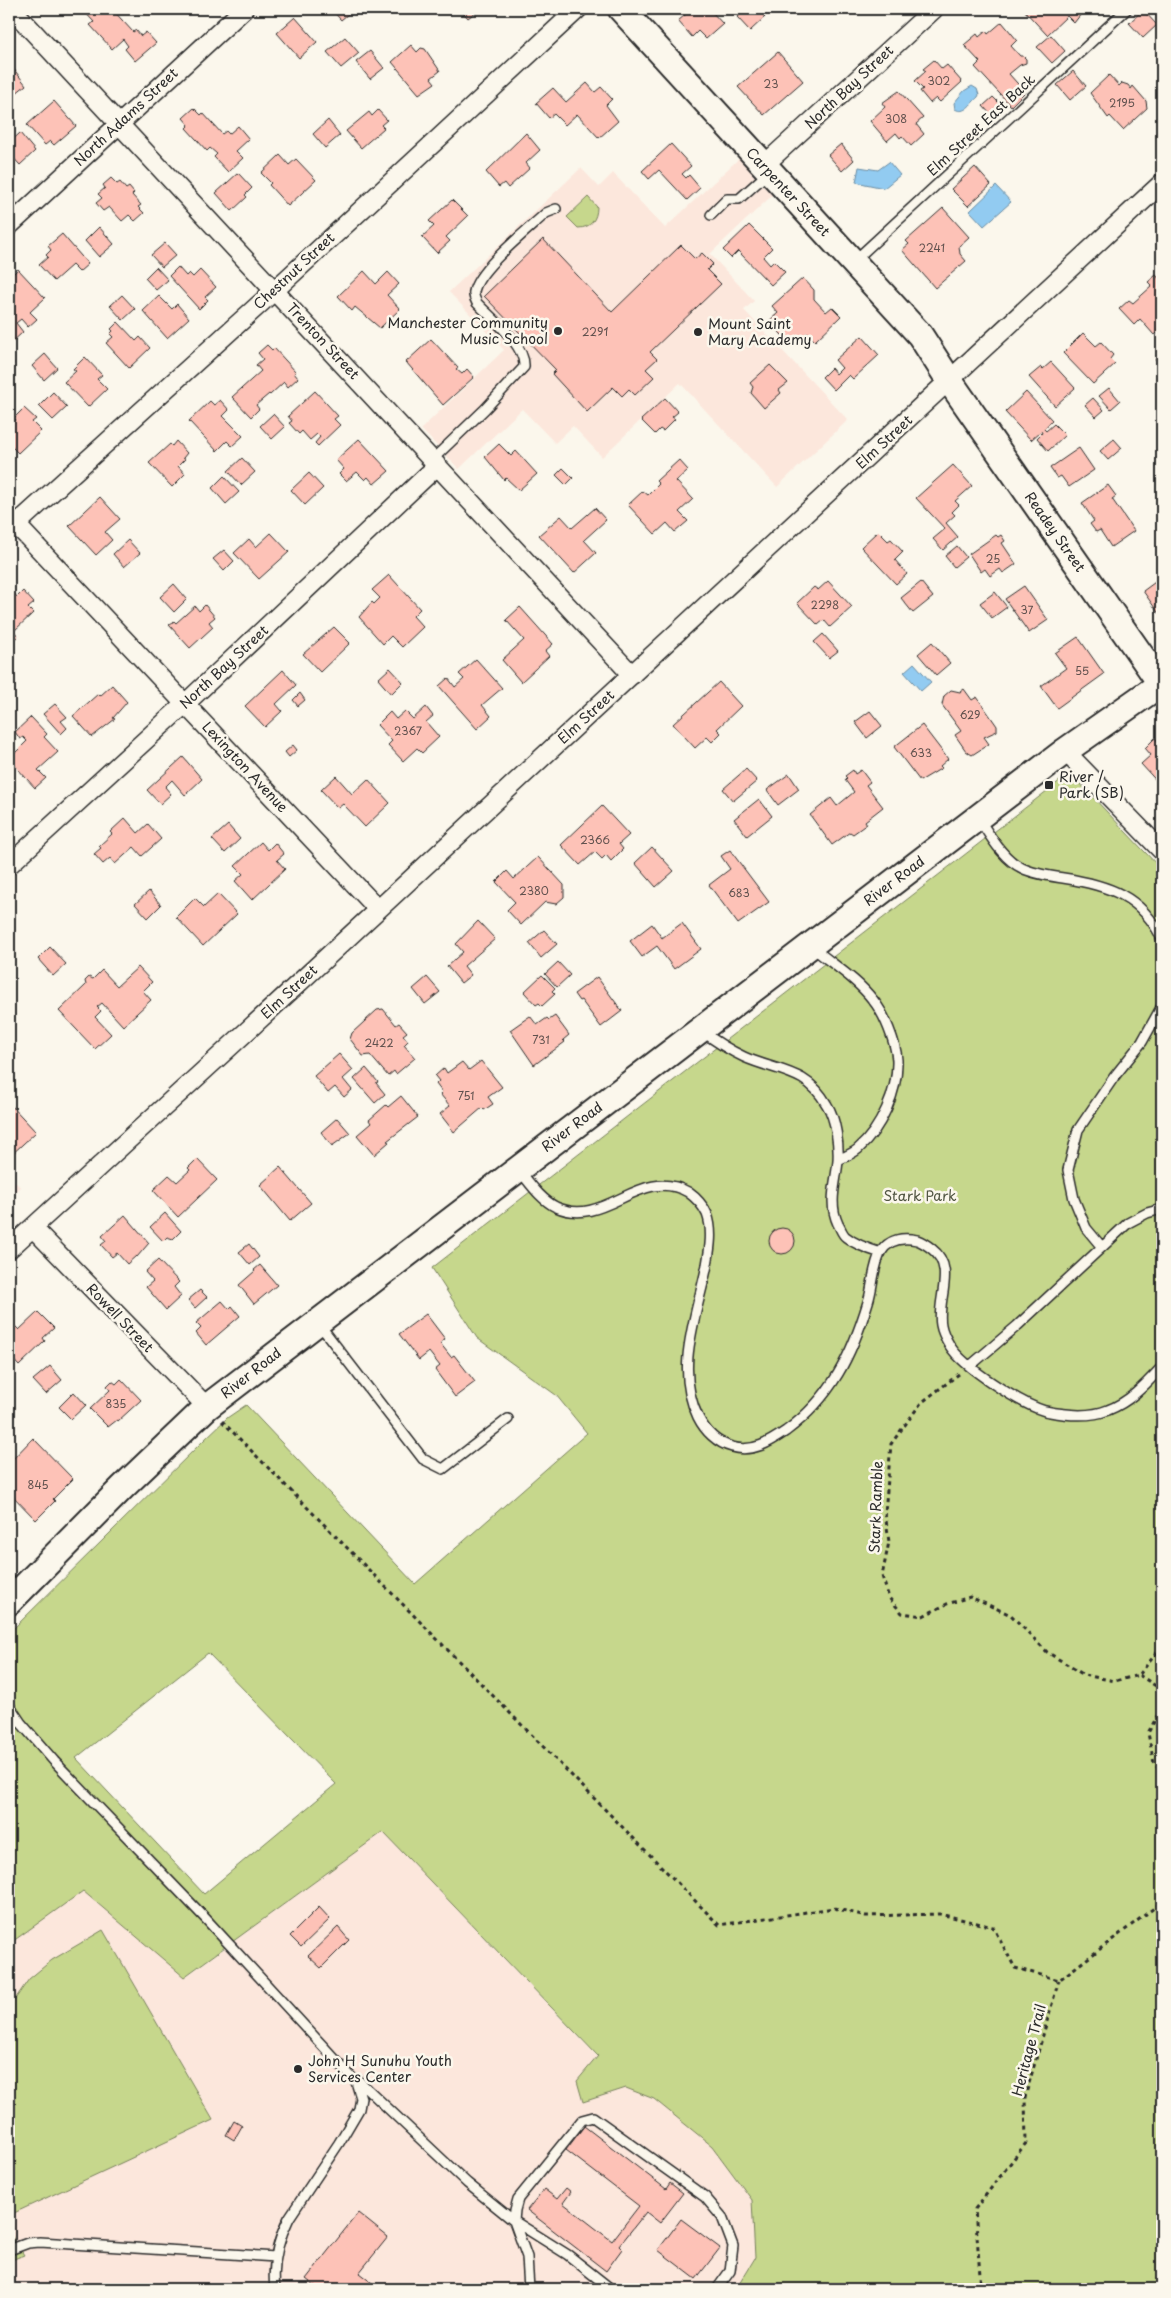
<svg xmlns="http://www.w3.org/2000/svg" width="1171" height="2298" viewBox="0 0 1171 2298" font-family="'Playpen Sans',sans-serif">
<rect width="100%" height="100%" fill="#fbf7ec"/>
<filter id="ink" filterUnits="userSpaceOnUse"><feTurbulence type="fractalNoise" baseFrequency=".02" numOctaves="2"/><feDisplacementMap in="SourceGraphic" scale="10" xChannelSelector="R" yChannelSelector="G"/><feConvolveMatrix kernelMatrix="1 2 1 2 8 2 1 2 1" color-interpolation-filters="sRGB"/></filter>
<g filter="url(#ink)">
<path fill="#fce7dc" d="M748 150 782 186 710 254 754 301 744 310 848 420 777 487 680 383 602 457 573 426 555 443 522 409 459 469 421 429 504 350 449 292 581 168 599 187 613 173 665 228Z
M9 1175 20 1187 9 1198Z
M383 1832 598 2057 578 2081 583 2102 626 2088 654 2099 712 2146 752 2200 755 2258 736 2289H9V2261L24 2255 9 2232V1944L83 1891 185 1977Z"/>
<path fill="#c6d78c" stroke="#78815c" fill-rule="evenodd" d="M588 197 597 207C597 219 591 228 578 228L567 217Z
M1070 773 1162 870V2289H736L755 2258 752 2200 712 2146 654 2099 626 2088 583 2102 577 2081 598 2056 383 1832 184 1977 83 1891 9 1944V1633L204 1440 227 1418 246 1405 415 1584 587 1433 556 1395 477 1338 432 1268ZM208 1653 336 1784 204 1894 76 1758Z
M103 1930 213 2120 14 2213 9 2204V2008L29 1979 52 1960Z
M9 2232 24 2255 9 2261Z"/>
<path fill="#92cbf1" stroke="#698ba2" d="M972 86 977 89 979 95 978 97C971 103 965 115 955 109L954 103 964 91Z
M889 162 900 175 884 188 856 182 859 167 878 170Z
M996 186 1011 202 984 226 970 211Z
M914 663 931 682 921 691 904 672Z"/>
<path fill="#fdc2b7" stroke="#2b2b2b" d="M82 9H112L133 32 136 30 141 36 146 32 156 43 135 61 125 49 128 46 123 39 112 49 90 25 94 22Z
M331 9H354L341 20Z
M460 9H480L468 18Z
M692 9H716L712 12 723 24 706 39 698 31 692 37 678 21Z
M747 9H758L765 17 750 31 737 17Z
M1023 9H1080L1081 14 1074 23 1067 16 1047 35Z
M1143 10 1157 25 1143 38 1129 23Z
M295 17 317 42 299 58 277 33Z
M1002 22 1017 40 1011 46 1020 56H1023L1026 59V63L1020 65 1009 74 1025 92 1011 106 975 67 980 62 964 45 977 34 979 37 986 31 988 34Z
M1051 35 1065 51 1052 63 1037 47Z
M345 37 359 53 341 68 327 52Z
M411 45 417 52 421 48 425 49 440 71 431 78 435 83 419 94 392 62Z
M370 51 384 68 370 79 356 62Z
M778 52 803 81 764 115 738 87Z
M934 60 942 69 947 65 962 82 940 102 936 98 930 103 920 91 923 89 915 81 926 71 923 69Z
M9 63 26 85 15 94 9 88Z
M1073 71 1086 86 1070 100 1057 85Z
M1109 75 1119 86 1122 83 1128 85 1131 89 1133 86 1146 101 1147 108 1123 130 1110 116 1108 118 1090 93Z
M587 83 595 92 601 87 612 99 606 105 618 121 599 138 577 114 565 125 554 114 549 118 536 103 553 88 566 102Z
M899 91 923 118 916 124 924 134 911 146 902 136 900 138 896 133 887 141 870 121 885 107 882 103Z
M993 97 1002 106 992 116 983 106Z
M54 101 76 126 54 145 50 141 45 145 27 125Z
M194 108 201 115 203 113 222 134 226 131 229 134 238 126 249 139 236 151 243 158 228 172 214 157 217 154 210 148 207 151 186 128 189 125 183 118Z
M378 110 387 120 381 125 384 128 361 148 346 131 369 112 372 116Z
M328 120 340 135 325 148 313 134Z
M20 133 35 151 20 165 9 153V143Z
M526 133 540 150 526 163 530 168 508 188 504 183 499 187 486 172Z
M671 144 691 166 682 174 686 178 689 175 700 188 687 200 659 170 649 179 642 171Z
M841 144 854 160 842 171 828 155Z
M280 155 289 165 296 159 316 180 288 206 269 185 271 183 261 173Z
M975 167 991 185 968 206 951 189Z
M238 173 252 188 245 195 247 197 232 211 216 193Z
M111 178 117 184 120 182 126 189 129 187 134 193 132 195 141 205 138 207 144 213 135 221 129 215 122 221 109 207 103 211 96 203 102 198 98 194 105 188 103 185Z
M452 200 468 216 446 237 450 241 437 253 422 237 434 226 429 221Z
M943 208 969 237 959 246 960 254 966 261 935 288 902 250 909 244 906 241Z
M749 225 772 248 763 257 770 265 774 261 785 272 771 285 738 251 731 258 723 250Z
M99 227 114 244 99 257 85 241Z
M62 234 88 264 79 272 72 265 54 281 39 265 48 257 46 255 51 250 48 246Z
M543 239 612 312 681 245 695 259 702 253 713 264 707 270 721 284 650 352 657 359 646 369 654 377 635 395 629 389 622 396 613 387 587 412 552 374 556 370 484 296Z
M165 243 176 255 162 267 151 255Z
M156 267 168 280 156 290 145 278Z
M178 267 186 276 189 273 193 277 200 270 216 287 205 297 208 300 199 309 169 276Z
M18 269 45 298 30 312 37 319 28 327 21 319 16 323 23 332 9 345V278Z
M364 271 376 284 388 272 399 284 387 295 400 309 380 328 355 307 352 311 338 296Z
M1156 275 1162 282V311L1160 313 1162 315V327L1154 335 1140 319 1134 325 1119 309 1129 300 1133 303 1152 286 1148 282Z
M803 278 814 290V299L826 312 832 307 841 316 815 341 807 333 793 347 769 321 778 313 772 306Z
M122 295 135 309 123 320 110 306Z
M159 296 172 309 177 304 189 318 167 338 143 311Z
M118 322 136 341 140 337 150 348 129 368 106 343 113 337 110 334 113 331 111 329Z
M1083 333 1096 346 1101 342 1113 355 1110 359 1115 364 1093 384 1063 353Z
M862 336 879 355 853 379 849 375 834 390 822 377 831 368 836 374 842 368 835 360Z
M431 339 458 368 456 369 462 374 467 369 474 377 443 405 406 362Z
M267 345 272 350 274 348 296 372 294 373 298 378 288 387 284 382 270 395 269 394 256 405 259 409 251 417 232 397 261 371 256 365 263 359 258 353Z
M1162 352V366L1155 359Z
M45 354 57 368 44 380 32 366Z
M9 357 14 363 9 368Z
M85 357 102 375 97 379 107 389 88 407 64 382 76 371 73 369Z
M1051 362 1075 388 1055 406 1029 377 1041 367 1043 369Z
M770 365 788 383 779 390 781 393 764 408 751 393 753 387 750 383Z
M1109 388 1120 401 1111 409 1099 396Z
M315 391 338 416 334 419 340 425 318 446 315 443 320 437 317 434 310 440 302 431 299 434 289 423 292 421 288 416Z
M53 392 67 407 53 420 39 406Z
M1026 392 1052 420 1044 429 1046 431 1054 424 1065 435 1048 451 1037 438 1042 433 1041 431 1031 440 1005 412Z
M665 398 678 412 672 417 675 419 663 431 660 429 655 434 641 420Z
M1093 398 1104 410 1096 417 1085 405Z
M220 400 229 410 223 416 243 436 232 446 227 441 217 451 189 421 210 401 214 405Z
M24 408 36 419 32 422 41 431 18 453 9 444V427L16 420 14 418Z
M273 414 285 427 272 439 260 426Z
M359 439 389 471 374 484 368 477 365 480 357 472 346 481 339 474 344 469 336 460Z
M1114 439 1122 448 1108 460 1100 451Z
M176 441 187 453 183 458 185 459 178 466 185 474 172 487 149 463 170 444 172 446Z
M499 444 511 456 516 451 537 474 519 490 506 478 504 480 485 457Z
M1079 448 1094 470 1069 487 1061 476 1057 478 1050 468Z
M242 458 255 472 241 485 228 471Z
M679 460 688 470 676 481 693 499 679 512 688 521 675 532 667 523 655 534 628 505 643 491 648 495 659 484 656 481Z
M953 465 972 486 955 501 959 505 952 512 955 515 946 523 958 537 943 550 933 539 945 529 916 498Z
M563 468 573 478 566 485 556 475Z
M309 473 323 488 305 505 291 490Z
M224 476 239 492 226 504 212 488Z
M1108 485 1116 496 1112 499 1134 531 1111 547 1100 530 1096 532 1090 524 1094 521 1082 503Z
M100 497 120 519 105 532 112 540 96 555 69 526Z
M595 508 606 520 584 540 596 553 574 573 539 535 561 516 572 528Z
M878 531 888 541 891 539 903 552 895 560 907 574 896 584 861 547Z
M271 533 289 552 259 579 234 553 249 539 256 547Z
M996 535 998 537 1001 535 1005 541 1002 543 1016 564 1003 573 1000 569 990 576 985 569 981 572 969 554Z
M128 540 140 553 124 567 113 554Z
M957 546 966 557 954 567 945 556Z
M224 550 234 561 224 571 213 559Z
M389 575 420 609 413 616 423 627 402 647 391 636 383 644 359 617 372 602 374 604 380 598 372 590Z
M1162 577V618L1143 591Z
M828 581 852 607 830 627 824 620 818 625 797 603 814 587 818 590Z
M921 582 933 597 913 613 901 598Z
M174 584 187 599 174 612 160 597Z
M1024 586 1048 620 1029 633 1005 599Z
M23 591 34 603 28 608 33 613 14 631 18 636 9 644V596L13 592 17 597Z
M995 592 1007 607 992 618 980 603Z
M205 605 215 617 209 622 213 627 190 648 169 625 174 621 176 623 195 606 199 611Z
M520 607 553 644 545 651 549 656 521 682 502 660 524 640 506 620Z
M334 627 350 643 320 672 303 654Z
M823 634 838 651 829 658 814 642Z
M1078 637 1104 674 1057 708 1041 686 1066 668 1055 653Z
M932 642 950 663 936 675 918 654Z
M476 659 502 688 482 705 491 716 477 729 439 686 448 678 455 687 464 679 459 674Z
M390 668 403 682 391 694 378 679Z
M283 670 296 685 276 704 282 711 265 727 245 706Z
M719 682 741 706 717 729 721 733 712 742 707 737 695 748 673 724Z
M112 685 127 702 113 718 115 719 92 737 73 716 98 694 100 696Z
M964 689 972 700 977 697 997 726V731L984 737 989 744 972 755 966 751 955 735 961 731 942 705 944 696 951 690 960 692Z
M300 693 305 700 298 706 293 700Z
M55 704 67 717 61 721 67 728 61 734 43 714Z
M426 707 433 716 426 722 439 737 422 753 417 748 403 761 388 745 392 741 377 725 390 712 396 719 405 711 413 719Z
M870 711 882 726 867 738 855 722Z
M31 717 47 734 44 737 58 752 38 770 46 778 35 788 9 759 27 741 23 737 20 739 15 732Z
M922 725 948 759 940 766 942 768 920 781 894 747Z
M1155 738 1161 745 1162 743V787L1141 764 1151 755 1145 748Z
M293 745 297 750 289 757 285 752Z
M183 757 202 779 185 795 172 780 165 787 171 794 160 804 147 790Z
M746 769 757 781 733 801 723 789Z
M853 770 855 774 861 770 870 782 866 785 883 807 865 821 867 824 853 834 850 832 832 845 810 815 831 798 837 806 854 792 845 780 847 778 845 776Z
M789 774 799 789 778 805 767 790Z
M336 776 352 794 368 779 390 803 365 827 343 804 338 808 321 790Z
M759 799 772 816 747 836 734 819Z
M602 806 629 835 619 844 623 849 611 861 606 855 602 859 595 852 580 865 561 845Z
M125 818 138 833 148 824 161 839 142 856 134 847 115 864 110 858 103 864 94 854 101 848 99 846 112 834 110 832Z
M228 825 240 839 225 853 212 839Z
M261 842 268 850 275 843 284 854 277 860 285 869 252 900 235 881 243 874 235 866Z
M652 847 674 871 656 887 635 863Z
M730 850 769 902 738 924 709 885 730 869 721 856Z
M538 857 564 885V897L556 904 545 902 521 925 507 910 515 902 496 882 507 871 514 879Z
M149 891 161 905 148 918 135 904Z
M218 894 237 914 203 946 176 917 195 898 204 907Z
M478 921 495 939 464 966 471 975 461 983 447 966 463 952 456 944Z
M682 923 701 949 674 969 657 946 642 957 630 941 652 924 662 938Z
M544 930 557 944 541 958 529 943Z
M50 947 66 964 53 976 38 959Z
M558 962 570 975 557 987 545 974Z
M138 967 152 982 143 991 151 1000 123 1026 102 1003 97 1007 101 1011 95 1017 111 1034 95 1049 59 1011 86 985 85 981 89 977 93 979 102 970 117 986Z
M542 975 555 988 552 991 555 994 542 1006 539 1003 536 1005 524 992Z
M427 977 440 992 425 1004 413 989Z
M597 977 622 1011 601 1027 581 1000 579 1001 574 994Z
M383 1009 396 1025 399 1023 407 1032 403 1035 408 1041 404 1045 415 1058 396 1074 394 1071 388 1076 370 1055 363 1056 350 1039 352 1033 377 1010Z
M530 1016 537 1025 547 1018 549 1020 555 1016 569 1035 563 1040 565 1042 534 1065 510 1030Z
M339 1054 353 1070 343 1079 352 1090 344 1097 335 1087 328 1093 314 1076Z
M481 1061 502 1087 488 1097 493 1104 484 1110 482 1108 454 1132 440 1114 450 1106 440 1094 442 1092 436 1084 439 1081 435 1076 444 1068 447 1073 462 1062 469 1070Z
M366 1068 378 1082 376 1083 385 1094 375 1103 354 1079Z
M401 1096 418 1117 387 1141 389 1142 374 1155 357 1135 371 1123 369 1120 386 1105 388 1107Z
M9 1103 36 1132 10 1156 9 1155Z
M337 1118 350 1133 332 1146 321 1132Z
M197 1159 217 1180 178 1217 153 1190 169 1175 177 1182 190 1170 188 1168Z
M280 1167 311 1203 290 1221 260 1185Z
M165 1213 181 1231 173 1239 167 1237 163 1241 150 1227Z
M125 1215 149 1243 137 1257 136 1256 127 1264 117 1253 112 1257 101 1245 106 1241 102 1236Z
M769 1241a13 13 0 1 1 26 0a13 13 0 1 1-26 0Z
M249 1244 259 1257 250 1265 239 1252Z
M158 1260 179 1282 174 1287 181 1296 166 1310 146 1287 153 1281 145 1272Z
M260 1265 277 1285 254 1304 239 1285 255 1271 254 1270Z
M200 1290 207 1297 195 1308 188 1300Z
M222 1301 229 1309 232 1306 240 1316 206 1345 196 1333 201 1328 196 1323Z
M38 1312 54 1328 43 1338 45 1341 19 1366 9 1355V1338L11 1336 9 1331 14 1325 19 1330Z
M426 1314 445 1339 440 1343 451 1357 454 1355 475 1382 455 1397 435 1370 440 1366 429 1352 419 1360 399 1334Z
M50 1366 62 1380 46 1394 33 1380Z
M121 1379 141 1400 118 1421 117 1420 108 1427 90 1409 110 1390 107 1386 112 1381 116 1384Z
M74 1392 86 1405 71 1419 59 1407Z
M33 1438 73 1479 53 1499 55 1501 36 1520 9 1492V1463Z
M319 1907 330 1919 301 1947 290 1936Z
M338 1927 349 1940 321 1968 308 1956Z
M234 2121 242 2126 234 2140 226 2135Z
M584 2126 666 2189 670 2183 683 2193 660 2223 646 2212 619 2246 622 2249 606 2271 527 2210 544 2189 557 2199 566 2188 571 2192 563 2203 612 2241 639 2206 566 2150Z
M358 2213 388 2237 359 2273 380 2289H319L306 2279Z
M681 2219 720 2248 696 2279 658 2250Z
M124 2282 132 2289H111L116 2283 120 2286Z"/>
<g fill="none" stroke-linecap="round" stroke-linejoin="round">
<g stroke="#2b2b2b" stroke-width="12">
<path id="lane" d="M711 215 727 199H739L769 172
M853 262 1127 9
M432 460 485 409 524 367C526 345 491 318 477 303 475 299 473 296 474 292 477 270 529 229 546 213L556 209
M979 819C991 837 1003 859 1022 868 1034 874 1050 876 1063 878 1108 885 1142 896 1162 939
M812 947C832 964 857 979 873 1000 884 1013 896 1043 897 1060 898 1091 881 1129 858 1149 852 1154 844 1157 838 1160
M702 1031C715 1041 729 1050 744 1057 778 1072 807 1069 827 1105 836 1119 839 1145 838 1161 836 1183 828 1203 838 1224 841 1229 842 1234 846 1237 856 1245 868 1249 881 1253
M519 1170C530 1183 540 1199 556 1207 606 1229 639 1165 688 1192 695 1197 703 1205 707 1214 713 1230 710 1248 707 1265 697 1315 674 1368 698 1417 705 1431 717 1443 732 1447 753 1453 770 1442 786 1431 831 1398 852 1355 868 1302 873 1287 873 1266 881 1252 889 1239 903 1237 917 1240 923 1242 927 1245 932 1249 957 1268 936 1300 941 1325 942 1331 947 1341 950 1346 963 1367 1021 1404 1045 1411 1065 1415 1089 1418 1108 1410 1130 1402 1146 1384 1162 1367
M1101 1246 1086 1228 1074 1199 1068 1170 1078 1130 1114 1077 1142 1042 1162 1006
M319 1324 423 1459 443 1469 508 1419
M970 1366 1017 1326 1128 1223 1147 1213 1162 1209
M9 1705 21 1723 54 1761 205 1918 356 2082 361 2098 359 2109 339 2143 289 2218C278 2240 272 2264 275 2289
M358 2080 467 2183 514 2221 568 2255 611 2289
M9 2250 28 2243 40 2242 276 2257
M529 2289 527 2257 514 2221 515 2210 518 2199 582 2120 593 2117 705 2197 722 2217 733 2246 730 2271 717 2289"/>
</g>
<g stroke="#2b2b2b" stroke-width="21">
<path id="street" d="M12 9 632 675
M763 166 934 9
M9 226 244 9
M9 517 378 909
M9 531 262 302 578 9
M1065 751 1162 851
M9 865 186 703 437 466
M33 1228 207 1407
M9 1249 246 1032 1162 183"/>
</g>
<g stroke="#2b2b2b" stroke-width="29">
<path id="secondary" d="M621 9 920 335 949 380 1161 684
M9 1602 123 1487 207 1407 1065 751 1162 683"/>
</g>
<path stroke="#2b2b2b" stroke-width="3" stroke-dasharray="4 4" stroke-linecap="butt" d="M9 1198 15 1199
M959 1374 921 1403 891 1444 885 1513 889 1542 882 1576 889 1598 902 1613 923 1616 947 1604 970 1597 1011 1615 1047 1652 1084 1675 1115 1681 1139 1675 1162 1646
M222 1421 719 1925 834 1908 866 1916 940 1914 993 1927 1015 1968 1059 1980 1162 1902
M1139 1675 1162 1690
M1162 1707 1148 1733 1154 1763 1162 1773
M981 2289 975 2209 1026 2143 1025 2097 1059 1980"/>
<use href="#lane" stroke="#fbf7ec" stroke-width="9"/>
<use href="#street" stroke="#fbf7ec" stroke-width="18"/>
<use href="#secondary" stroke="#fbf7ec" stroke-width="25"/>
</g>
</g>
<g fill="#2b2b2b" stroke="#fbf7ec" stroke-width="2">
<circle cx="558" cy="331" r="5"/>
<circle cx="698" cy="332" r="5"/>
<rect x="1044" y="780" width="10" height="10" rx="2.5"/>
<circle cx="298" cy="2069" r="5"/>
</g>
<g text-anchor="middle" stroke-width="5" stroke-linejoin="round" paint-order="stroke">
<g font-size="11" fill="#60514e">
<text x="939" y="85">302</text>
<text x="771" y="88">23</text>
<text x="1122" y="107">2195</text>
<text x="896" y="123">308</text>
<text x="932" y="252">2241</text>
<text x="595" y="336">2291</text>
<text x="993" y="563">25</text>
<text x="825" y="609">2298</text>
<text x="1027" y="614">37</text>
<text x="1082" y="675">55</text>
<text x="970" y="719">629</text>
<text x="408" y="735">2367</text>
<text x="921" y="757">633</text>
<text x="595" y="844">2366</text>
<text x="534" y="895">2380</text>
<text x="739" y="897">683</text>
<text x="541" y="1044">731</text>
<text x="379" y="1047">2422</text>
<text x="466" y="1100">751</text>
<text x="116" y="1408">835</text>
<text x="38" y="1489">845</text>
</g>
<g font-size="14" fill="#2b2b2b" stroke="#fbf7ec">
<text transform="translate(849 87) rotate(-43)" y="5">North Bay Street</text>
<text transform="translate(126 117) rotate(-43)" y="5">North Adams Street</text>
<text transform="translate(981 125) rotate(-43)" y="5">Elm Street East Back</text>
<text transform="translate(788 192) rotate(47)" y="5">Carpenter Street</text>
<text transform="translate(294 271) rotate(-43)" y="5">Chestnut Street</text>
<text transform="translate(323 341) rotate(47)" y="5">Trenton Street</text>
<text transform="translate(884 442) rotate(-43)" y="5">Elm Street</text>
<text transform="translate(1055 532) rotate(55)" y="5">Readey Street</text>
<text transform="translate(224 667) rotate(-43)" y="5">North Bay Street</text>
<text transform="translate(586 717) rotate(-43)" y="5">Elm Street</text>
<text transform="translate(245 767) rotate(47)" y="5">Lexington Avenue</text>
<text transform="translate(894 881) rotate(-37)" y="5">River Road</text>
<text transform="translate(289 992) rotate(-43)" y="5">Elm Street</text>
<text transform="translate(572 1127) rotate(-37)" y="5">River Road</text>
<text transform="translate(120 1318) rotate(46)" y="5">Rowell Street</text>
<text transform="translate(251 1373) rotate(-38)" y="5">River Road</text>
<text transform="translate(876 1507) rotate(-88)" y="5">Stark Ramble</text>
<text transform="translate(1029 2050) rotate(-75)" y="5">Heritage Trail</text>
</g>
<g font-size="14" fill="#2b2b2b" stroke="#fbf7ec" text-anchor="start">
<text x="548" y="328" text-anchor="end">Manchester Community<tspan x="548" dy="16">Music School</tspan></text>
<text x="708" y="329">Mount Saint<tspan x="708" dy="16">Mary Academy</tspan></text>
<text x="1059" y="782">River /<tspan x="1059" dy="16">Park (SB)</tspan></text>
<text x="308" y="2066">John H Sunuhu Youth<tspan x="308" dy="16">Services Center</tspan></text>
</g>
<g font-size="14" fill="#525643" stroke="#fbf7ec">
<text x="920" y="1201">Stark Park</text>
</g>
</g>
<rect width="1171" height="2298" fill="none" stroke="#fbf7ec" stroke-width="30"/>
<rect x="15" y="15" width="1141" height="2268" fill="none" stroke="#2b2b2b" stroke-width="2" filter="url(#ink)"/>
</svg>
